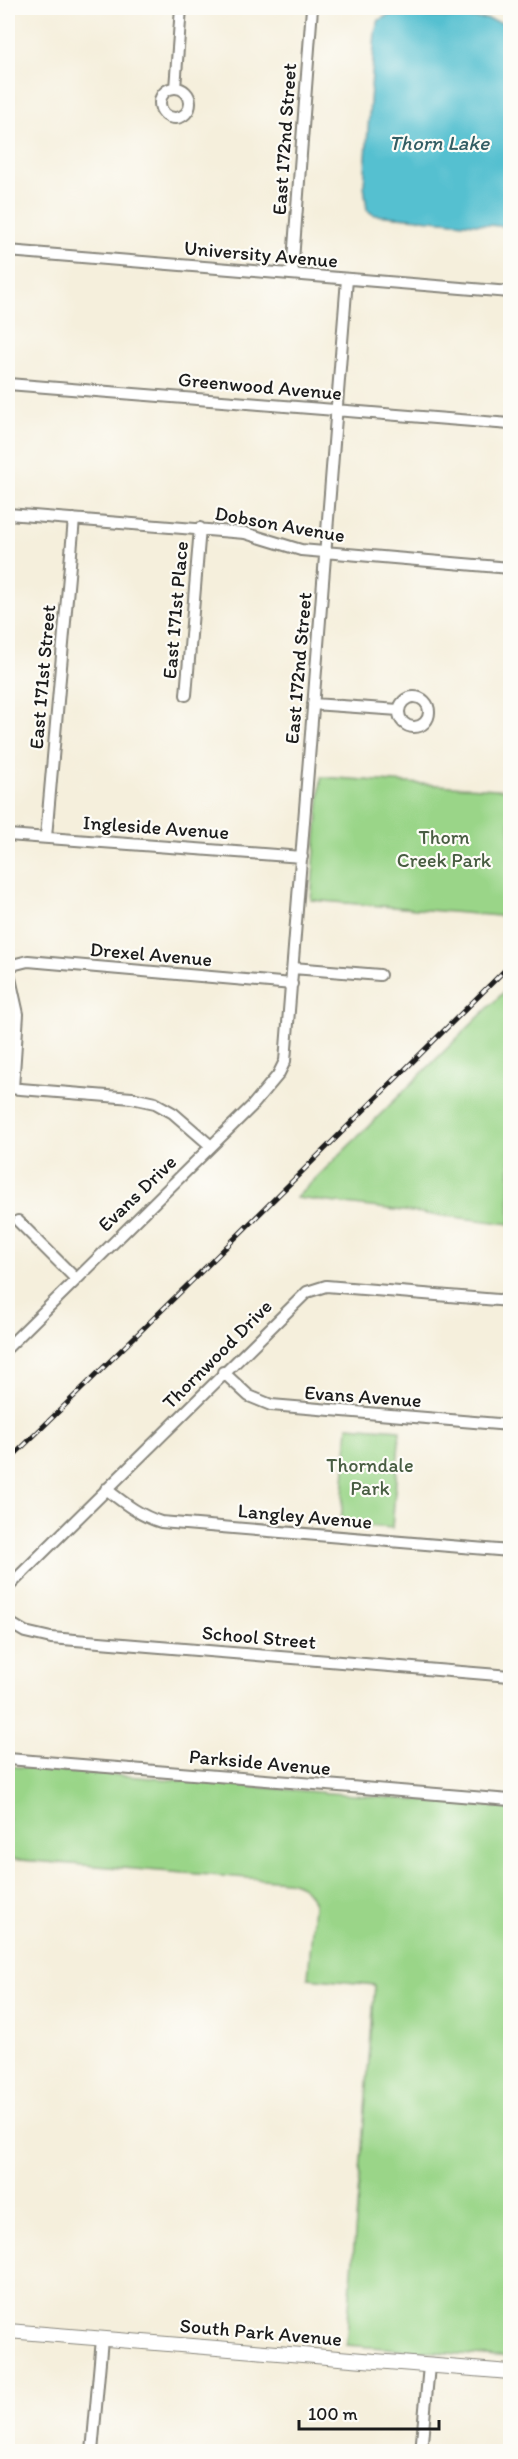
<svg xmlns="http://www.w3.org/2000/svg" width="518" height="2459" viewBox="0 0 518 2459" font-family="Itim,sans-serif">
<rect width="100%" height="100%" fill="#fdfcf7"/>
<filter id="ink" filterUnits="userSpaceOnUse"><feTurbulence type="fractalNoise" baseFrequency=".0167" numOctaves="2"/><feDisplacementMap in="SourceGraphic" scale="12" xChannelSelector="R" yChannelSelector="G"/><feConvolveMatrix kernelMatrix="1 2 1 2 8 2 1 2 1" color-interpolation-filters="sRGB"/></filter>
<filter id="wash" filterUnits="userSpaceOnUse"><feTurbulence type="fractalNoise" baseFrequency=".008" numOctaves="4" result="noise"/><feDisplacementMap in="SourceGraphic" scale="24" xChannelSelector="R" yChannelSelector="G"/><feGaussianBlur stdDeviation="1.35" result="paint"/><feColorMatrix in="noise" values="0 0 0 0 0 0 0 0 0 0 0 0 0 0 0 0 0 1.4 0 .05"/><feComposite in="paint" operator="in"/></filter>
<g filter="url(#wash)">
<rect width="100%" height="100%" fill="#f5efdc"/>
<path fill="#9ad588" stroke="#5b7852" stroke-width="1.5" d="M321 777 510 790V917L311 900Z
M510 986V1224L296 1198Z
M348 1426 400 1430 392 1528 341 1524Z
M8 1766 510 1808V2358L346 2345 375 1985 308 1978 314 1905C310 1890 302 1884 287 1881L8 1859Z"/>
<path fill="#55c0d0" stroke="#386e76" stroke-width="1.5" d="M388 15 486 19 510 24V227L374 215 367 210 364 185 375 32 379 20Z"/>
</g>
<g filter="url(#ink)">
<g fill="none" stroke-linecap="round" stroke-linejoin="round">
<g stroke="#88867c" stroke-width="14">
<path id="minor" d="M175 88 181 8
M160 103a15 15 0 1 1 30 0a15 15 0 1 1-30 0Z
M8 251 510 292
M292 274 312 8
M8 384 510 424
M8 514 245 533 301 550 510 568
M186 695 200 528
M399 712a15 15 0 1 1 30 0a15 15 0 1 1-30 0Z
M313 704 399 710
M8 835 302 857
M46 837 74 519
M8 966 28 961 292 984
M293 968 380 975
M8 969 18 1014 13 1088
M8 1088 132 1098 155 1103 173 1113 211 1146
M18 1221 76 1279
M8 1347 252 1106 278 1075 285 1061 347 279
M223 1372 249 1396 271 1405 510 1425
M106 1489C124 1503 140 1516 161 1522L510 1551
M8 1587 307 1292 326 1286 510 1301
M8 1622 25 1632 51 1638 510 1676
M8 1759 510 1800
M92 2452 102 2339
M421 2452 429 2366"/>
</g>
<g stroke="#88867c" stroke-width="16">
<path id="tertiary" d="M8 2331 510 2372"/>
</g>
<use href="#minor" stroke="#fff" stroke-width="10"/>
<use href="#tertiary" stroke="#fff" stroke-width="14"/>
<g stroke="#1c1c1c" stroke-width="5">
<path id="rail" d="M8 1461 208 1265 510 965"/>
</g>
<use href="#rail" stroke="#fdfcf7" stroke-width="3" stroke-dasharray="9" stroke-linecap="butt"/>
</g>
</g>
<g text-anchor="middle" stroke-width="4.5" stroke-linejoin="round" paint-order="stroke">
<g font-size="20" fill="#1c1c1c" stroke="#fdfcf7">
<text transform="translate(284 139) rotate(-86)" y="7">East 172nd Street</text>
<text transform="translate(261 254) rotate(5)" y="7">University Avenue</text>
<text transform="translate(260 386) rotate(5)" y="7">Greenwood Avenue</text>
<text transform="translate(280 524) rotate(10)" y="7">Dobson Avenue</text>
<text transform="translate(175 610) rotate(-85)" y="7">East 171st Place</text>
<text transform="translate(298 668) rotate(-85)" y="7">East 172nd Street</text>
<text transform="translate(42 677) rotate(-85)" y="7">East 171st Street</text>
<text transform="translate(156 827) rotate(4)" y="7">Ingleside Avenue</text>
<text transform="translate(151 954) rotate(5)" y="7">Drexel Avenue</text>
<text transform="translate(137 1193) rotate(-44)" y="7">Evans Drive</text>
<text transform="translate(217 1354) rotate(-45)" y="7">Thornwood Drive</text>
<text transform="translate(363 1396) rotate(4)" y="7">Evans Avenue</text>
<text transform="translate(305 1516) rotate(5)" y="7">Langley Avenue</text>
<text transform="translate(259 1637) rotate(5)" y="7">School Street</text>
<text transform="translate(260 1762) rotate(5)" y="7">Parkside Avenue</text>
<text transform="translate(261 2332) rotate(5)" y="7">South Park Avenue</text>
</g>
<g font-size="20" fill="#485d42" stroke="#fdfcf7">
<text x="444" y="844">Thorn<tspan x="444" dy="23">Creek Park</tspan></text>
<text x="370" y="1472">Thorndale<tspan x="370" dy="23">Park</tspan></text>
</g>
<g font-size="21" font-style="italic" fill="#335e64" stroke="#fdfcf7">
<text x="439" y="150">Thorn Lake</text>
</g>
</g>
<rect width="518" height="2459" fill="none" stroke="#fdfcf7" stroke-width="30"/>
<path d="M299 2420v9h140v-9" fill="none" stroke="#1c1c1c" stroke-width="3"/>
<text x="308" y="2420" font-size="18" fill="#1c1c1c" stroke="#fdfcf7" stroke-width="4.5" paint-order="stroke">100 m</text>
</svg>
